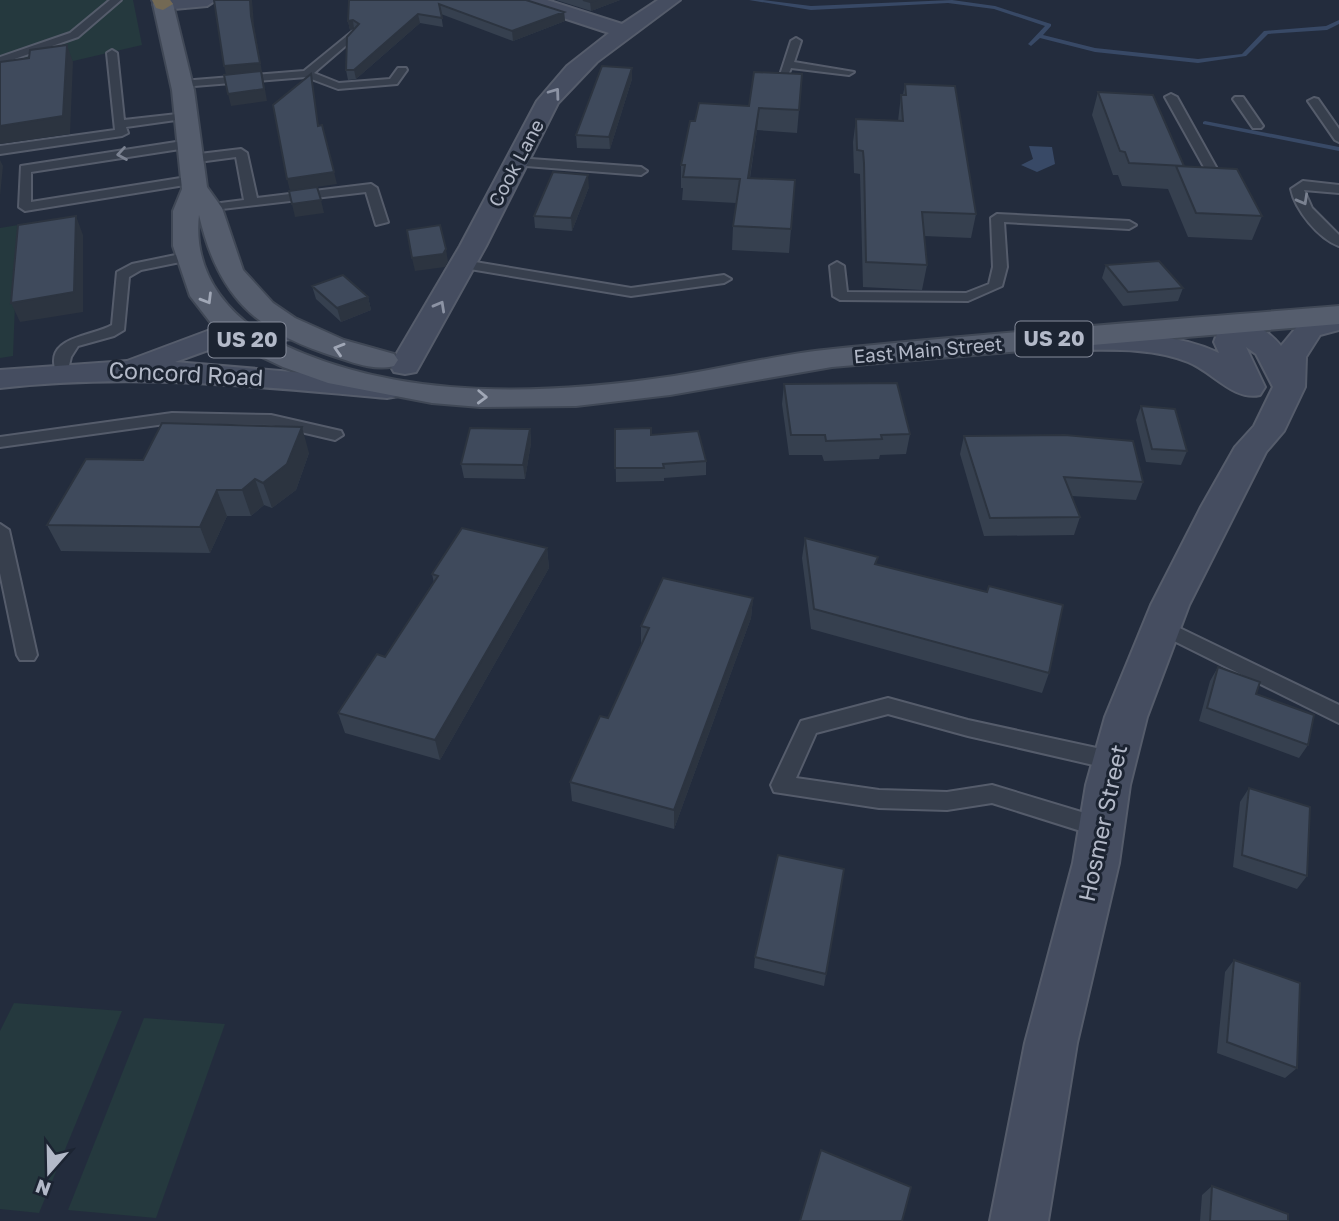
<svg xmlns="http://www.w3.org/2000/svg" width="1339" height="1221" viewBox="0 0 1339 1221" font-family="'Golos Text',sans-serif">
<rect width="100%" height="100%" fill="#232c3d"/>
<path fill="#25393e" d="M0 0H133L142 45 0 78Z
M18 225 13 356 0 358V228Z
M14 1003 122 1011 39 1213 0 1209V1031Z
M144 1018 225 1024 156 1218 68 1210Z"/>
<path fill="#384966" d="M1029 146 1052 147 1055 164 1037 172 1021 165 1033 159Z"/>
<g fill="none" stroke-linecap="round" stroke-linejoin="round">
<path fill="#384966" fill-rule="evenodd" d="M749 0H763L811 6 952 0 995 6 1051 24V26L1043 35 1095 48 1198 59 1242 54 1264 31 1326 26 1339 20V24L1327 30 1268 34 1246 56 1198 63 1095 52 1040 38 1031 46 1028 44 1029 43 1045 26 994 9 948 3 811 10Z
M1205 121 1339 147V151L1203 124V122Z"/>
<g stroke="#555c6b" stroke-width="4">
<path id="lane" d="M110 0H121L78 37 0 64V57L70 33Z
M353 31 358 34 357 36 314 73 339 83 390 79 398 68H406L407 70 397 84 338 89 306 77 182 87 177 84 182 81 304 71Z
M796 38 801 41 794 62 854 72 849 75 791 68 787 78H779L791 41Z
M112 50 117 53 124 120 186 113 190 114V118L126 127 128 133 122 136 0 154V146L115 130 107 53Z
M1171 94 1177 97 1226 185 1224 188 1214 185 1165 97Z
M1235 97H1243L1263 126 1261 128H1253L1233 99Z
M1314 98 1318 99 1339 129V142L1335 140 1308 101Z
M189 140 195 144 193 147 31 172V202L193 176 199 180 197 183 25 211 19 207 21 166Z
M241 149 247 153 257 198 371 184 377 188 388 222 376 225 366 192 205 211V205L244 200 236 157 191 163 185 159 191 155Z
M517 158 641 167 647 171 641 175 513 165 511 162Z
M1303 181 1339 185V193L1304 190 1312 208 1339 235V246C1319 239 1295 210 1291 189Z
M997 214 1129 221 1136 225 1129 229 1004 222 1007 267 1002 286 968 301 840 300 833 296 830 266 837 262 844 266 847 292 966 293 989 284 993 267 991 218Z
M190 252 197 256 195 259 141 270 129 277 124 330 114 336 78 346 71 357 67 374H57C41 336 92 337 112 325L117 272 132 264Z
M463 260 631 288 724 275 731 279 724 283 631 296 458 267 456 264Z
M172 413 271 415 341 431 343 435 335 440 271 425 172 423 0 447V437Z
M0 524 9 530 37 655 34 660H20L17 655 0 573Z
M1161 619 1339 705V723L1154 631 1151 626 1154 621Z
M888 698 968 720 1115 752 1123 755 1126 761 1123 767 1115 770 968 736 888 714 816 733 796 778 879 790 947 792 992 785 1111 821 1114 828 1111 835 1103 838 992 803 947 810 879 808 774 792 771 785 801 721Z"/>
</g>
<g stroke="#555c6b" stroke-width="4">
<path id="secondary" d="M156 0H216L207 6 163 10 156 8 153 4Z
M519 0H547L622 24 658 0H680L597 62 558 103 486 246 420 365 416 372 405 374 394 372 390 365 460 246 537 101 567 66 609 33 521 4Z
M1339 312V330L1320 335 1306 357 1305 387 1284 431 1266 452 1189 605 1147 717 1130 785 1119 863 1077 1043 1048 1221H990L1025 1043 1073 863 1086 785 1105 717 1151 605 1201 507 1235 447 1254 426 1273 387 1256 354 1246 347 1265 387 1260 395C1233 401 1213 372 1188 362 1148 345 1095 351 1052 350L1041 347 1037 341 1041 335 1052 332C1107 334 1168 329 1219 353L1214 342 1223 318C1243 313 1269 331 1281 346L1300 323Z
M295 323 305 326 310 332 305 338 222 345 175 362 387 380 398 382 403 389 398 396 387 398C257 386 130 373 0 388V370L127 361 218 327Z"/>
</g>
<g stroke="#404856" stroke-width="4">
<path id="primary" d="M156 0H170L173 4 194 90 207 187 222 208 243 270 273 303 295 318 344 340 394 354 398 360 394 366C375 371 354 363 336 357 256 332 218 297 199 215 192 276 232 322 284 345 403 401 547 395 674 376 727 368 779 354 833 349 1001 332 1170 320 1339 306V324L832 367 670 395 576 406 480 407 432 403 328 383 283 367 239 346 214 327 190 296 173 246V211L182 189 172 90 153 4Z"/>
</g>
<g stroke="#424958" stroke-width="4">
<path id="highway" d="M152 0H170L173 4 163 10 156 8Z"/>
</g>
<use href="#lane" fill="#373f4d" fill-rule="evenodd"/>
<use href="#secondary" fill="#454d60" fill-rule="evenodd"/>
<use href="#primary" fill="#555d6d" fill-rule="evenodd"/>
<use href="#highway" fill="#736954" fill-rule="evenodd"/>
</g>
<path fill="#36404f" d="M349 0 564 12 565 21 513 41 441 14 443 27 420 23 356 79 348 80 346 70 355 29 350 30 348 21Z
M556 0H620L591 11Z
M632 68V79L610 149 577 148 576 135Z
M802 74 797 133 757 130 750 178 795 180 789 253 732 250 733 226 736 203 682 200 683 188H681V165L695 121 749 106Z
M905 84 976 214 971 238 924 236 927 265 922 290 863 287 860 174 854 173 853 142 856 119 898 121 901 95H903Z
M1098 92 1184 166 1262 216 1252 240 1188 237 1168 189 1122 186 1118 175H1113L1092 115Z
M589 187 572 231 535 228 534 216Z
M1106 265 1183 288 1178 301 1123 306 1102 278Z
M312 286 368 297 371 310 341 322 316 299Z
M784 384 910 434 906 454 880 455 879 459 824 461 822 455H789L782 404Z
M1141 406 1187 451 1181 465 1146 462 1136 420Z
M530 429 531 443 525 479 464 478 461 464Z
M615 429 651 435 706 461V475L664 478V481L616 482Z
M964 436 1143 482 1136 500 1072 496 1080 517 1074 535 984 536 960 454Z
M309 453 296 490 272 508 264 505 251 516H227L210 553 61 551 47 525 143 460Z
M805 538 876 564 1049 673 1042 693 811 629 802 558Z
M547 548 549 568 440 760 345 733 338 713 385 657 434 583 432 574Z
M753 598 751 618 674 829 572 801 570 782 608 718 641 646V626Z
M1218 667 1308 745 1299 758 1199 721 1210 681Z
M1249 788 1307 876 1297 889 1233 867 1240 802Z
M755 957 826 974 824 986 754 968Z
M1234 960 1297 1068 1285 1078 1217 1053 1225 972Z
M1212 1186 1288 1221H1200L1202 1195Z"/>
<path fill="#2c3440" d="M250 0H252L254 25 267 101 231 106 228 94 226 75 224 66 251 16Z
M597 0H620L591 11 590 2Z
M564 12 565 21 513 41 512 31Z
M418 14 420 23 356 79 354 70Z
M353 20 354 29 350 30 348 21Z
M67 45 73 62 70 134 0 144V126Z
M632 68V79L610 149 609 137Z
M759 108 757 130 746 201 748 178Z
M0 160 3 166 0 196Z
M334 172 337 184 290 191 287 179Z
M588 175 589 187 572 231 571 218Z
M321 200 324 213 295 217 292 204Z
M76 216 83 235V312L20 322 11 303Z
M446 249 448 262 445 267 415 271 412 258Z
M368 297 371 310 341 322 337 308Z
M302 427 309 453 296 490 272 508 263 483Z
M530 429 531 443 525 479 523 465Z
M255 479 264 505 251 516 242 490Z
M217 490 227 516 210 553 200 527Z
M547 548 549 568 440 760 435 740Z
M753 598 751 618 674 829V810Z"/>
<path fill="#3f4a5c" stroke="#2c3440" stroke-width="2" d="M214 0H250L251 16 260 63 224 66Z
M349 0H526L564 12 512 31 439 4 442 18 418 14 354 70H346L347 37 359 24 353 20 348 21Z
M583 0H597L590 2Z
M67 45 63 116 0 126V62L29 58 30 50Z
M602 66 632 68 609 137 576 135Z
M261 71 264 89 228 94 224 75Z
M754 72 802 74 799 110 759 108 748 178 795 180 791 229 733 226 740 179 683 177 685 165H681L690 121H695L699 103 749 106Z
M311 74 318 126 322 125 334 172 287 179 273 105Z
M905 84 955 86 976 214 922 212 927 265 866 262 864 163 863 151 857 150 856 119 903 121 901 95H906Z
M1098 92 1153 95 1184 166 1129 163 1125 152 1120 151Z
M1176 166 1237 169 1262 216 1196 213Z
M553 172 588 175 571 218 534 216Z
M317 187 321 200 292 204 289 191Z
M76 216 74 292 11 303 18 225Z
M440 225 446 249 443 254 412 258 407 230Z
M1159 261 1183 288 1128 292 1106 265Z
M343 275 368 297 337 308 312 286Z
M897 383 910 434 881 435 882 439 826 441 825 435H791L784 384Z
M1141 406 1175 409 1187 451 1152 449Z
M162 423 302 427 287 464 263 483 255 479 242 490H217L200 527 47 525 86 459 143 460Z
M470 428 530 429 523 465 461 464Z
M651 428V435L698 431 706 461 663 464 664 468H615V429Z
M1065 435 1133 441 1143 482 1064 477 1080 517 990 518 964 436Z
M462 528 547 548 435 740 338 713 377 654 385 657 438 576 432 574Z
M805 538 878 557 875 564 987 592 989 586 1063 605 1049 673 814 609Z
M663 578 753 598 674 810 570 782 600 716 608 718 649 628 641 626Z
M1218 667 1260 682 1256 694 1314 715 1308 745 1207 708Z
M1249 788 1310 807 1307 876 1242 855Z
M778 855 844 869 826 974 755 957Z
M1234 960 1300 983 1297 1068 1227 1042Z
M821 1150 911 1187 902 1221H800Z
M1212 1186 1288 1214V1221H1210Z"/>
<defs><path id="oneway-chevron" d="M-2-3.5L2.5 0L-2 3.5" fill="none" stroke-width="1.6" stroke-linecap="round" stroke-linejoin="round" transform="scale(1.75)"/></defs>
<g stroke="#8c93a4">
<use href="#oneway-chevron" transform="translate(555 93) rotate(-54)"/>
<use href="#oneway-chevron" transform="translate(440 306) rotate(-61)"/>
</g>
<g stroke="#7b8291">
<use href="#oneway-chevron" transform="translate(122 154) rotate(171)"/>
<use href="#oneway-chevron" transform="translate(1303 200) rotate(61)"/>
</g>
<g stroke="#a0a7b6">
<use href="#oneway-chevron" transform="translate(207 299) rotate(59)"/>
<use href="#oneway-chevron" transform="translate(339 349) rotate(-163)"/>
<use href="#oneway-chevron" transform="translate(482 397) rotate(2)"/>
</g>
<g text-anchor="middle" stroke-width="6" stroke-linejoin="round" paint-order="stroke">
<g font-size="19" fill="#b3b9c8" stroke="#1c2432">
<text transform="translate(516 163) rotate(-62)" y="7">Cook Lane</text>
<text transform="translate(928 350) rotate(-5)" y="7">East Main Street</text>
</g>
<g fill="#1c2432" stroke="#868c9b" stroke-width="2">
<rect x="1015.5" y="321.5" width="77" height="35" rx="5"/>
<rect x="208.5" y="322.5" width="77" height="35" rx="5"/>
</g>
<g font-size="21" font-weight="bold" fill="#b3b9c8">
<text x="1054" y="346">US 20</text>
<text x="247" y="347">US 20</text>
</g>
<g font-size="23" fill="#b3b9c8" stroke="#1c2432">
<text transform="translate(186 374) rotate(3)" y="8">Concord Road</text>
<text transform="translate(1103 823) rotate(-78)" y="8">Hosmer Street</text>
</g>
</g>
<g transform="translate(49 1172) rotate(200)" stroke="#1c2432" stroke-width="5" paint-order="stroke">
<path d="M0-5L12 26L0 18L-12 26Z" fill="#b3b9c8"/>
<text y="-10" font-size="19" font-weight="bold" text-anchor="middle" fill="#b3b9c8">N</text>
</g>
</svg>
